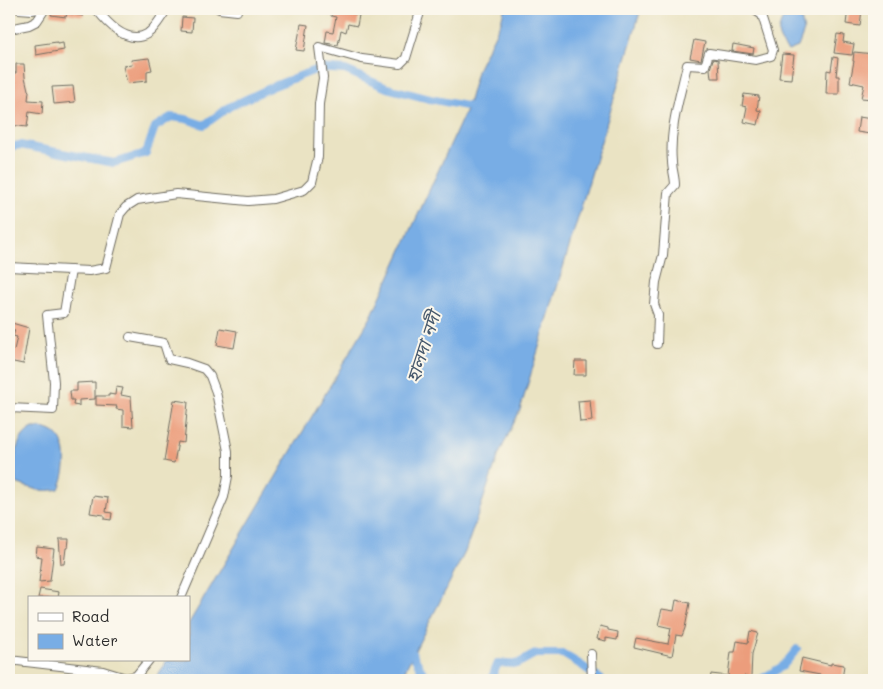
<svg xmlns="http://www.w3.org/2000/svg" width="883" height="689" viewBox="0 0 883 689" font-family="Mali,'Noto Sans Bengali',sans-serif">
<rect width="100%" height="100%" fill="#fbf7ec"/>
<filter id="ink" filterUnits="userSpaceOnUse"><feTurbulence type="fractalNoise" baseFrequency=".02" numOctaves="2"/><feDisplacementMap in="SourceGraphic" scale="10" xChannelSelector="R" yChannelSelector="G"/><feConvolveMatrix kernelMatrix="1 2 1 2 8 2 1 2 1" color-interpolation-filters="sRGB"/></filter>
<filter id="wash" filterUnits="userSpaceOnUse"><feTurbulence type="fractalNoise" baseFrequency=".0096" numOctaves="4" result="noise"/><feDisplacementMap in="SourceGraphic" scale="20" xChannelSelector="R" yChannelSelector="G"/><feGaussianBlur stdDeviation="1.12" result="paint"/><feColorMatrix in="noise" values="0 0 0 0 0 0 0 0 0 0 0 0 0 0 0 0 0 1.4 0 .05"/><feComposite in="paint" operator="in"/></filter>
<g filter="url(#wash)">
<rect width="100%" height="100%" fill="#eae3c3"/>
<path fill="#78ade5" stroke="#526c88" d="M504 9H641L520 410 499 454 465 552 400 680H155L167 660H189V623L371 317 467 108 478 68 501 22Z
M783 18H801L804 31 798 47 788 51C777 38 776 35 783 18Z
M33 428C38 428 45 428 49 430 71 438 67 472 59 489 43 493 30 488 16 483 14 463 13 438 33 428Z"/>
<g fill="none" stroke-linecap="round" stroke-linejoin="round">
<path stroke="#78ade5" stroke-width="8" d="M9 147 20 145 114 163 146 153 155 127 171 117 186 119 204 125 229 107 274 86 320 68 345 70 387 88 430 99 476 108
M408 646 427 680
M493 680 492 677 498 663 517 664 535 654H563L581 665 602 680
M760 680 783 666 797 649"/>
</g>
<g id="blocks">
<path fill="#ec9d7c" d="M52 9H79L84 10 83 16 67 13 66 17 51 15Z
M332 9 359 15 357 26 348 24 346 32 341 30 338 45 325 43 327 31 333 32 336 17 331 16Z
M848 9H862L860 26 846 24Z
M182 17 193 18 192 32 181 31Z
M301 24 308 25 304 51 296 50Z
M837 34 844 35 843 42 854 44 852 55 834 53Z
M694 40 705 42 701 60 690 58Z
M57 42V44L63 43 64 50 36 55 35 45Z
M733 44 754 48 753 54 732 51Z
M854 52 874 54 873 99 861 98 864 85 850 82 854 61H853Z
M782 54 794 55 791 79 779 78Z
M833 57 838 58 836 76H839V94H826L827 70 831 71Z
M149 58 152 70 147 71V81L127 83 123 66 132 65 131 60Z
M713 59 718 60 719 78H711L710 69Z
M16 64H24L25 77 28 90 29 91 28 100 43 101 42 114 29 112 27 127 10 125 11 115 9 73H16Z
M73 86 75 102 54 104 52 87Z
M744 94 759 96 757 110 761 111 758 125 744 122 747 107 742 106Z
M859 117 872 119 870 134 857 132Z
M12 323 29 328 23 364 9 361 11 349 14 350 17 337 13 336 15 330 11 329Z
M220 328 237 331 234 348 217 345Z
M575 361H586V375H574Z
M95 382V399L79 400V406L73 405 74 400H71L70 391H77V383Z
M116 387 123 388 121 395 131 397 133 427 123 426V410L116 409 117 406 96 405V396H109V394L115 395Z
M174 400 188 402 184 443 178 442 174 463 164 461Z
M590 400 592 421 580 422 578 401Z
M93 496 108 498 106 512 112 513 111 520 104 519V515L90 513Z
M59 539H69L68 548H66L64 564H61Z
M37 547 54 549 50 581 39 582 42 557 36 556Z
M40 589 59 592 58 598H38Z
M676 600 690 603 685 628 682 636 676 635 672 656 634 647 636 638 668 644 671 628 658 625 662 609 674 611Z
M600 626 608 628V630L618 632 617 640 606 638V641L597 639Z
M750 631 758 633 752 654 751 677 744 676V680H710L711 674 728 676 731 652H735L737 641 748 643Z
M802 658 831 665V663L844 665 842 680 819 679 820 675 799 671Z"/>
</g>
</g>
<g filter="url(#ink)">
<use href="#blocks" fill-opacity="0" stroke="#6e6b60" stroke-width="1"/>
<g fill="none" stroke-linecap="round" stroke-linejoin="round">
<g stroke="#6e6b60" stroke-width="10">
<path id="minor" d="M19 9 32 10 38 9
M94 9 97 10C108 24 128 45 147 34 156 28 161 17 167 9
M219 9 237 11
M9 29 29 25 37 21 45 9
M9 267 89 271 106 268 120 214 126 207 137 200 176 194 248 201 273 199 304 190 312 182 318 157 319 104 323 78 319 47 362 59 400 64 406 58 421 9
M130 337 164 343 169 359 187 363 204 369 210 376 216 392 228 451V476L224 497 181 598
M657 344 658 315 654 304 656 282 663 255 668 193 675 185C675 177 672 169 672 162 669 130 680 96 687 65L705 66 709 53 756 60 771 56 773 50 762 15 753 9
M9 408 53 410 54 382 47 315 64 313 71 270
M591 654 592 680
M9 660 103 671 126 678 136 676 149 660"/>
</g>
<use href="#minor" stroke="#fff" stroke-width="8"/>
</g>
</g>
<g text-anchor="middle" stroke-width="4" stroke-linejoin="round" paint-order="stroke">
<g font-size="18" font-style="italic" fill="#46586c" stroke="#fbf7ec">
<text transform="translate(424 347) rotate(-72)" y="6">হালদা নদী</text>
</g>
</g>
<rect width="883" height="689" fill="none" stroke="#fbf7ec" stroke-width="30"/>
<rect x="28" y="596" width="162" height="65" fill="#fbf7ec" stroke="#a8a59f"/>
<rect x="38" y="613" width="25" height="8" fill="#ffffff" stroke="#a8a59f"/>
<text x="72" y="622" font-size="15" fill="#2b2b2b">Road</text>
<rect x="38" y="634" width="25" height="15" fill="#78ade5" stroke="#a8a59f"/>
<text x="72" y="646" font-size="15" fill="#2b2b2b">Water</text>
</svg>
